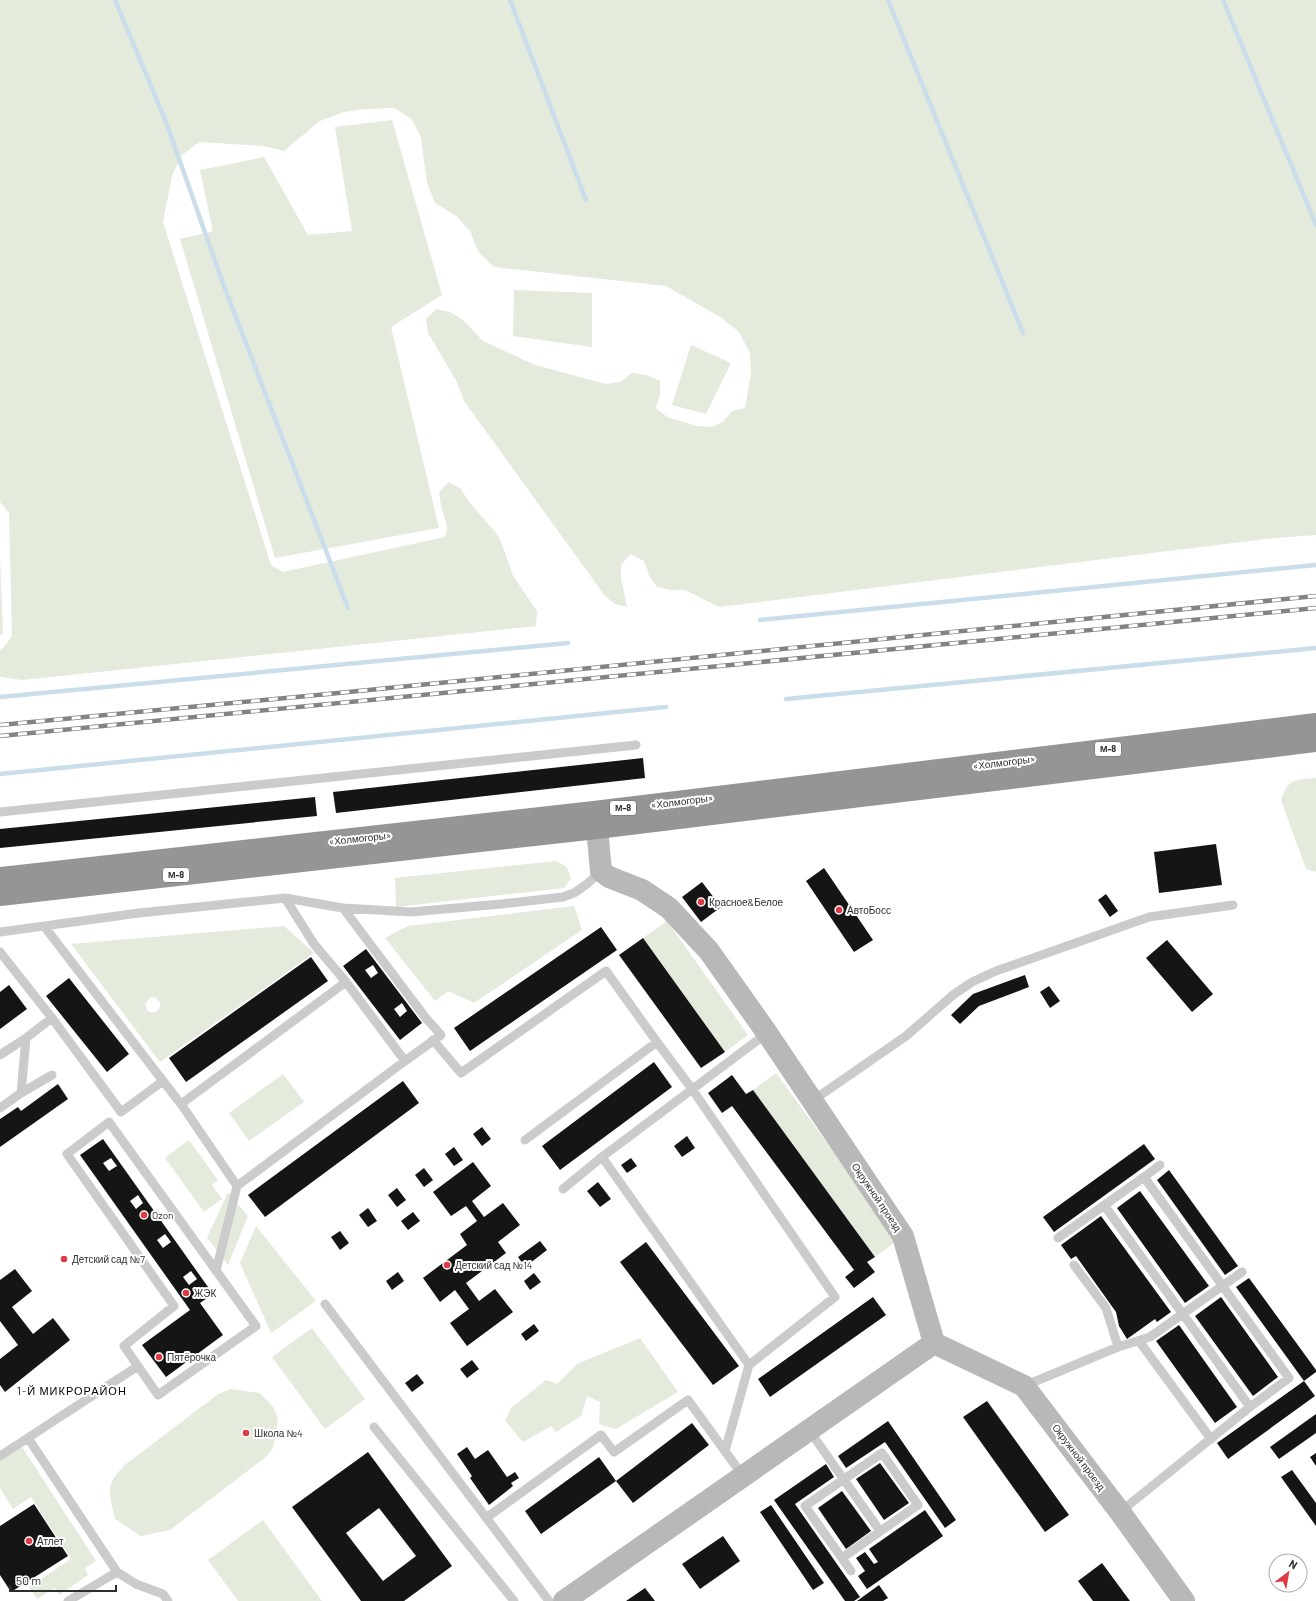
<svg xmlns="http://www.w3.org/2000/svg" width="1316" height="1601" viewBox="0 0 1316 1601" font-family="Barlow,sans-serif">
<rect width="100%" height="100%" fill="#fff"/>
<path fill="#e4ebdd" fill-rule="evenodd" d="M0 0H1316V535L1265 539 719 607 685 590H670L657 587 649 575 644 561 631 554 621 565V578L627 607 615 604 605 596 464 401 457 382 428 333 426 319 436 309 450 312 463 320 483 341 535 365 606 384 620 382 632 373 647 375 660 381V395L656 408 667 417 697 426 712 427 723 422 732 411 745 408 751 373 750 353 739 332 722 318 666 286 494 267 478 251 470 231 455 215 435 203 427 183 421 138 412 119 394 108 366 109 344 112 320 121 284 151 264 146 199 142 181 156 172 176 163 222 271 565 283 572 445 537C450 525 443 516 441 505 440 500 440 496 439 492L449 482 461 489 469 502 497 534 503 547 513 576 537 611 536 626 22 680 0 677V650L4 647 12 636 9 513 0 502Z
M392 120 442 295 391 327 439 528 275 558 180 239 213 231 200 170 264 157 308 235 352 231 335 127Z
M514 290 592 293V347L513 336Z
M691 345 731 363 706 414 672 405Z
M0 556 3 635H0Z
M1316 778V872L1306 869 1281 800C1289 778 1294 780 1316 778Z
M556 861 567 867 571 879 564 888 396 907 395 878Z
M574 906 582 930 474 1003 448 991 435 1001 385 938 408 926Z
M667 921 748 1035 725 1052 643 938Z
M284 926 314 953 160 1062 71 944ZM155 997 160 1002C161 1010 155 1015 148 1011L145 1004 150 998Z
M776 1073 898 1240 875 1257 753 1090Z
M283 1074 304 1102 249 1141 229 1113Z
M189 1140 218 1180 212 1185 222 1199 204 1212 165 1158Z
M228 1192 248 1216 228 1265 207 1238Z
M256 1226 316 1301 271 1333 240 1263Z
M312 1328 365 1399 325 1429 272 1357Z
M640 1338 678 1392 616 1429 599 1424 600 1402 587 1396 581 1416 556 1432 551 1426 523 1442 505 1421 511 1408 546 1380 557 1384 577 1364Z
M230 1389 260 1393 273 1407 278 1418 273 1448 267 1456 170 1530 141 1536 115 1519C109 1492 104 1485 126 1464L217 1395Z
M22 1447 96 1561 85 1568 88 1575 59 1595 55 1588 37 1599 29 1587 71 1559 31 1497 13 1509 0 1488V1461Z
M263 1520 322 1601H238L208 1560Z"/>
<g fill="none" stroke-linecap="round" stroke-linejoin="round">
<path stroke="#caddea" stroke-width="4.5" d="M115 0 166 122 224 286 348 608
M510 0 586 200
M888 0 1023 333
M1223 0 1316 225
M760 620 1316 565
M0 697 568 643
M786 699 1316 648
M0 774 666 707"/>
</g>
<path fill="#151515" fill-rule="evenodd" d="M643 758 645 778 336 813 333 792Z
M315 797 317 816 0 848V829Z
M1216 844 1222 885 1159 893 1154 852Z
M824 868 873 940 854 952 806 881Z
M702 882 721 907 701 922 682 897Z
M1106 894 1118 911 1110 917 1098 900Z
M601 927 617 950 470 1051 454 1028Z
M643 938 725 1052 701 1068 619 955Z
M1167 940 1213 994 1192 1012 1146 958Z
M366 949 422 1023 400 1040 343 966ZM373 965 378 973 371 978 365 970ZM402 1003 407 1011 400 1017 394 1009Z
M311 957 328 981 186 1082 169 1058Z
M1025 975 1029 987 979 1006 960 1024 951 1015 973 994Z
M69 978 129 1054 107 1072 46 996Z
M9 985 27 1009 0 1029V992Z
M1049 986 1060 1001 1050 1008 1040 992Z
M654 1062 672 1087 560 1170 542 1146Z
M732 1075 746 1094 753 1090 875 1257 867 1262 875 1272 854 1288 845 1277 854 1270 732 1106 722 1113 708 1093Z
M403 1081 419 1103 265 1217 248 1195Z
M58 1084 68 1099 0 1147V1119L18 1107 21 1111Z
M482 1127 491 1139 482 1146 473 1134Z
M687 1136 695 1148 682 1157 674 1146Z
M103 1139 213 1294 200 1303 223 1335 166 1377 142 1345 190 1310 80 1155ZM111 1158 117 1166 109 1171 103 1163ZM138 1195 143 1203 136 1209 130 1201ZM165 1234 171 1242 163 1248 157 1240ZM191 1271 197 1279 189 1285 183 1277Z
M1144 1144 1155 1159 1054 1232 1043 1217Z
M454 1147 463 1160 454 1166 445 1154Z
M631 1158 637 1166 627 1173 621 1165Z
M473 1162 491 1186 472 1201 484 1217 503 1203 520 1225 498 1242 506 1253 466 1283 479 1301 495 1289 513 1312 467 1346 450 1323 469 1309 455 1290 440 1302 423 1278 467 1245 460 1234 477 1221 466 1206 451 1216 433 1192Z
M424 1168 433 1180 424 1187 415 1175Z
M1169 1170 1238 1266 1225 1275 1157 1180Z
M598 1182 611 1199 600 1207 587 1191Z
M397 1188 406 1200 397 1207 388 1195Z
M1140 1191 1209 1286 1185 1303 1117 1208Z
M368 1208 377 1221 368 1227 359 1215Z
M413 1212 420 1221 408 1230 401 1221Z
M1101 1216 1171 1312 1157 1322 1155 1319 1127 1339 1119 1326 1116 1312 1076 1256 1071 1259 1061 1245Z
M340 1231 349 1243 340 1250 331 1237Z
M540 1241 547 1250 525 1267 518 1257Z
M646 1242 739 1366 713 1385 620 1262Z
M15 1269 32 1291 12 1307 33 1334 53 1318 70 1340 5 1392 0 1385V1359L18 1345 0 1321V1280Z
M398 1272 404 1281 392 1290 386 1281Z
M534 1273 541 1282 530 1290 524 1281Z
M1249 1278 1316 1370V1372L1304 1381 1236 1287Z
M873 1297 886 1315 770 1397 758 1379Z
M1221 1297 1278 1377 1253 1396 1195 1316Z
M534 1324 539 1331 526 1341 521 1334Z
M1179 1325 1237 1407 1215 1423 1156 1341Z
M472 1360 479 1369 467 1378 460 1369Z
M417 1374 424 1383 412 1392 405 1383Z
M1304 1381 1315 1396 1228 1459 1217 1443Z
M987 1401 1069 1515 1045 1532 963 1417Z
M1316 1414V1433L1279 1459 1270 1447Z
M888 1421 956 1520 945 1528 885 1442 846 1468 838 1456Z
M692 1423 709 1445 633 1503 616 1481Z
M467 1447 475 1459 488 1450 507 1477 515 1472 519 1478 511 1483 513 1486 489 1505 470 1478 472 1476 457 1454Z
M368 1452 452 1566 404 1601H361L292 1507ZM379 1508 416 1556 383 1581 346 1533Z
M1316 1453V1466L1310 1457Z
M599 1457 616 1481 541 1534 525 1511Z
M880 1463 909 1503 884 1520 856 1479Z
M826 1464 834 1477 795 1504 860 1597 854 1601H845L774 1500Z
M1292 1470 1316 1503V1526L1281 1477Z
M842 1491 871 1531 846 1549 818 1508Z
M34 1504 68 1556 11 1592 0 1575V1526Z
M771 1505 824 1583 813 1590 760 1512Z
M925 1510 943 1536 867 1589 858 1576 865 1571 856 1558 865 1552 874 1564 878 1562 869 1549Z
M723 1536 740 1561 700 1589 682 1564Z
M1102 1563 1130 1601H1093L1078 1581Z
M879 1585 888 1598 883 1601H857Z
M645 1588 655 1601H626Z"/>
<g fill="none" stroke-linecap="round" stroke-linejoin="round">
<path stroke="#cbcbcb" stroke-width="9" d="M0 812 636 745
M343 908 425 1017 441 1035 405 1061 346 982
M0 932 139 913 285 898 343 908 411 912 501 904 563 897 574 893 587 884 601 871
M0 952 52 1018 121 1112 163 1081 44 926
M433 1040 461 1073 606 971 657 1042
M0 1055 26 1038
M163 1081 181 1104 346 982 314 944 285 898
M21 1093 26 1038 52 1018
M812 1101 906 1036 953 995 972 982 996 971 1149 917 1233 905
M181 1104 237 1186
M0 1108 21 1093 52 1075
M109 1122 256 1326 158 1395 124 1346 174 1306 67 1154Z
M525 1140 657 1042 692 1089 835 1297 749 1365 725 1451
M602 1157 749 1365
M1144 1177 1160 1165
M563 1189 602 1157 767 1033
M1058 1238 1144 1177 1289 1378 1250 1407 1104 1205
M1074 1265 1106 1308 1118 1347
M216 1271 237 1186 405 1061
M325 1304 549 1601
M1139 1341 1211 1439
M1024 1386 1118 1347 1150 1337 1242 1272
M374 1427 514 1601
M809 1430 880 1531
M28 1438 117 1572 136 1584 163 1594 168 1601
M0 1456 138 1366
M1120 1512 1250 1407
M486 1518 601 1435 614 1452 688 1400 743 1476
M842 1558 918 1505 882 1453 805 1506 851 1571
M68 1601 117 1572"/>
<path stroke="#b8b8b8" stroke-width="22" d="M597 828 601 871 609 877 642 890 669 908 709 951 767 1033 903 1236 934 1343 1024 1386 1120 1512 1184 1601
M564 1601 934 1343"/>
<path stroke="#959595" stroke-width="22" d="M0 878 594 812 1316 724
M0 895 597 828 1316 741"/>
<g stroke="#838383" stroke-width="4.5">
<path id="rail" d="M0 725 328 694 1316 596
M0 736 1316 608"/>
</g>
<use href="#rail" stroke="#fff" stroke-width="3" stroke-dasharray="9" stroke-linecap="butt"/>
</g>
<g fill="#dc3a46" stroke="#fff" stroke-width="1.5">
<circle cx="701" cy="902" r="4"/>
<circle cx="839" cy="910" r="4"/>
<circle cx="144" cy="1215" r="4"/>
<circle cx="64" cy="1259" r="4"/>
<circle cx="447" cy="1265" r="4"/>
<circle cx="186" cy="1293" r="4"/>
<circle cx="159" cy="1357" r="4"/>
<circle cx="246" cy="1433" r="4"/>
<circle cx="29" cy="1541" r="4"/>
</g>
<g text-anchor="middle" stroke-width="4" stroke-linejoin="round" paint-order="stroke">
<g fill="#fff" stroke="#6d6d6d" stroke-width="1">
<rect x="1095" y="742" width="26" height="14" rx="3"/>
<rect x="610" y="801" width="26" height="14" rx="3"/>
<rect x="163" y="868" width="26" height="14" rx="3"/>
</g>
<g font-size="9" font-weight="bold" fill="#2e2e2e">
<text x="1108" y="752">М-8</text>
<text x="623" y="811">М-8</text>
<text x="176" y="878">М-8</text>
</g>
<g font-size="10" fill="#2e2e2e" stroke="#fff">
<text transform="translate(1004 762) rotate(-7)" y="4">«Холмогоры»</text>
<text transform="translate(682 801) rotate(-7)" y="4">«Холмогоры»</text>
<text transform="translate(360 838) rotate(-6)" y="4">«Холмогоры»</text>
<text transform="translate(877 1197) rotate(56)" y="4">Окружной проезд</text>
<text transform="translate(1079 1457) rotate(53)" y="4">Окружной проезд</text>
</g>
<g font-size="10" fill="#2e2e2e" stroke="#fff" text-anchor="start">
<text x="709" y="906">Красное&amp;Белое</text>
<text x="847" y="914">АвтоБосс</text>
<text x="152" y="1219">Ozon</text>
<text x="72" y="1263">Детский сад №7</text>
<text x="455" y="1269">Детский сад №14</text>
<text x="194" y="1297">ЖЭК</text>
<text x="167" y="1361">Пятёрочка</text>
<text x="254" y="1437">Школа №4</text>
<text x="37" y="1545">Атлет</text>
</g>
<g font-size="11" letter-spacing="1" fill="#000" stroke="#fff">
<text x="72" y="1395">1-Й МИКРОРАЙОН</text>
</g>
</g>
<g transform="translate(1288 1573) rotate(31)"><circle r="19" fill="#ffffff" stroke="#ababab"/>
<path d="M0-3L7 15L0 10L-7 15Z" fill="#dc3a46"/>
<text y="-6" font-size="11" font-weight="bold" text-anchor="middle" fill="#2e2e2e">N</text>
</g>
<path d="M10 1585v6h106v-6" fill="none" stroke="#2e2e2e" stroke-width="2"/>
<text x="16" y="1585" font-size="12" fill="#2e2e2e" stroke="#ffffff" stroke-width="3" paint-order="stroke">50 m</text>
</svg>
